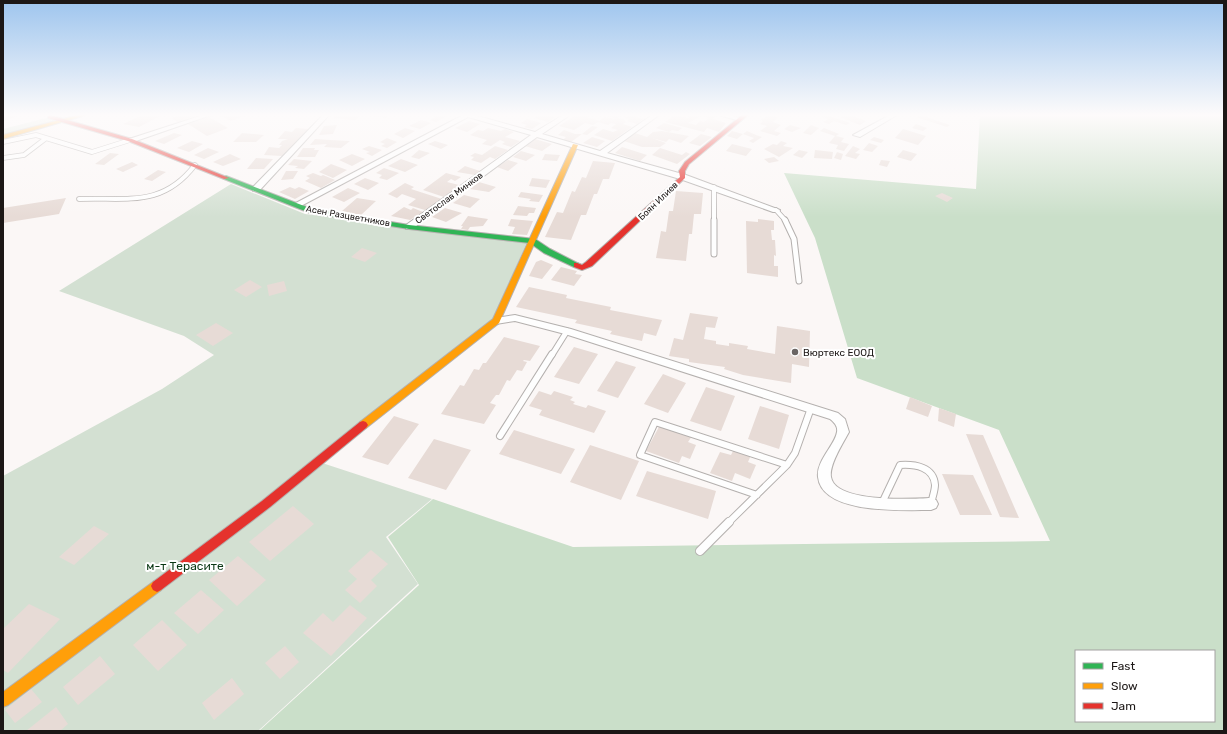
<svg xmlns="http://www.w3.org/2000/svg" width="1227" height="734" viewBox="0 0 1227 734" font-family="Rubik,sans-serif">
<rect width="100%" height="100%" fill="#fbf7f6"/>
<path fill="#d3e0d2" d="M50 117 63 120 3 137V129Z
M231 184 305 214 527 242 492 321 313 460 432 499 386 537 418 584 258 731H3V476L162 389 214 355 184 336 59 291Z"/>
<path fill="#cadfc9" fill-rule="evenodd" d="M980 115H1224V731H259L419 585 388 537 433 499 573 547 1050 541 999 430 857 378 815 238 784 173 976 189ZM1076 651H1214V721H1076Z"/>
<path fill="#e7dbd6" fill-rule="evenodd" d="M3 115H19L5 121H3Z
M142 115H162L139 127 123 124Z
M181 115H197L178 122 171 118Z
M225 115H240L244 116 231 121 221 116Z
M338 115H362L355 120 333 118Z
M366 115H389L386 118Z
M432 115H448L436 122 430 120 437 116Z
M539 115H548L556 117 548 122 534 118Z
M576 115H591L587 117 599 121 605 117 617 119 604 115H637L635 117 643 119 637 124 627 121 629 119 625 118 628 116 623 115 618 118 625 120 624 121 626 122 623 124 632 127 612 141 594 135 603 129 613 132 618 130 611 128 616 124 611 123 608 125 598 122 593 125 585 123 574 130 559 126Z
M675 115H682L680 116 688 118 692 115H718L713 119 726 123 719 132 707 128 704 132 665 122ZM701 116 709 118 704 122 700 121 696 125 688 123Z
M768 115 778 117 773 122 781 125 774 131 781 133 777 136 760 131 767 126 760 124 763 121 761 120Z
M817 115H827L850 123 846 125 834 121 829 124 823 122 828 119Z
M844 115H851L866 121 860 125 840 117Z
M920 115 950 125 947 127 916 117Z
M209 117 228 128 207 136 188 124Z
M527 119 541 123 532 129 524 127 527 125 521 123Z
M421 120 431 123 420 129 409 126Z
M469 121 480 124 467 132 455 128Z
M664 123 682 128 678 131 672 130 669 132 656 128Z
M916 124 927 128 923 131 912 128Z
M337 125 333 134 319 135 324 126Z
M790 125 801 128 792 132 784 129Z
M811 125 819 128 811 135 803 133Z
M592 126 598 127 587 135 582 134Z
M296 128 309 129 282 156 264 155 269 147 279 148 282 145H279L282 141 288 139H278L285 131 292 132Z
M405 128 415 131 403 138 394 134Z
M488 128 501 131 505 129 514 132 505 137 520 141 511 147 502 144 505 142 500 140 491 146 482 144 487 140 470 135 478 130 483 131Z
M824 128 839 134 836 136 844 138 841 142 849 144 844 151 836 149 838 145 829 143 835 136 820 131Z
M903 129 926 136 918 145 895 138Z
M564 130 575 134H582L571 142 563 140 566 137 558 135Z
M662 131 689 136 681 143 669 139 666 142 652 138 666 143 660 147H642L624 141 635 133 647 137 653 132Z
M732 131 743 134 737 139 727 136Z
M747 131 756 135 762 137 753 143 749 141 754 138 743 134Z
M174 133 182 135 164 144 155 141Z
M242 133 264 135 256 142H233Z
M701 134 712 137 700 146 689 143Z
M592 137 605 141 597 147 583 143Z
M874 137 884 140 881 143 870 140Z
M387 138 397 142 387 148 381 146 385 144 380 142Z
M315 139 330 140 350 141 341 148 324 147 327 144 310 145Z
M535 139 552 144 542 151 525 146Z
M192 141 203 144 189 152 177 148Z
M435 141 448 145 441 149 428 144Z
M781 141 787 143 783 146 793 148 779 157 764 149 773 144 777 145Z
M869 143 878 146 872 152 863 150Z
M732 144 752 149 746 156 726 151Z
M369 146 382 150 372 156 366 153 370 152 362 149Z
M495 146 508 150 495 159 490 157 481 163 471 160 474 157 470 156 475 153 482 155Z
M853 146 860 149 855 153 860 154 856 159 845 156Z
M622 147 647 155 640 161 615 153Z
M208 148 219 152 204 159 194 155Z
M303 148H315L314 150H319L315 157H297Z
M660 148 682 155 686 152 690 154 677 164 652 155Z
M419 150 430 153 419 159 411 157Z
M799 150 808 152 802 158 793 155Z
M815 150 833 152 832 159 814 158Z
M903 150 917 154 911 161 897 157Z
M521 151 535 155 526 161 513 157Z
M837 152 843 154 841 160 834 158Z
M110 153 119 154 104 165 95 164Z
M230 154 241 159 223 166 213 162Z
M352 154 365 159 352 166 339 160Z
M545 154 560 155 557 161 542 160Z
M774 157 779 161 769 163 764 159Z
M256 158 273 159 264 169H247Z
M294 159 312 161 304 169 295 168 298 166 288 165Z
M401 159 418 165 405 172 388 166Z
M508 160 518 163 508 171 497 167Z
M881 160 890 161 887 167 879 165Z
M593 161 615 163 609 179H603L597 194H594L586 215H581L571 240 545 237 557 212 563 213 572 191 575 192 582 177 586 178Z
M132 162 138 165 123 172 116 169Z
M331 164 347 170 333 178 319 172Z
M465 166 480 171 475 175 457 172Z
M384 168 399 173 387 180 379 178 382 175 376 173Z
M158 170 166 172 152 181 144 179Z
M286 171H298L293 179 281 180Z
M313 173 321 176 323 175 335 180 321 188 305 181 310 178 306 176Z
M446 173 461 177 455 181 451 179 447 182 459 185 444 197 423 190Z
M365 178 379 183 368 190 354 184Z
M532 178 550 180 546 188 529 186Z
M479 182 496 187 489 192 470 189Z
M405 183 414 187 411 189 442 199 425 210 408 205 416 199 402 194 397 198 388 194Z
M290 187 295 189 299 187 309 191 295 199 279 192Z
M348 188 360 193 344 202 332 197Z
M676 191 703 193 701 214H694L692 234H689L686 261 656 258 661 231 666 232 669 211H673Z
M521 192 543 195 539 202 529 201 531 199 518 197Z
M942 193 953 198 947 202 935 196Z
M464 195 480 199 470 208 453 203Z
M66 198 59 214 3 223V208Z
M357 198 376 201 361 215 342 211Z
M518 206 536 208 534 213H529L527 216 513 215Z
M404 207 411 210 413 208 423 212 410 220 391 216Z
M445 208 462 213 446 222 432 217Z
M468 216 488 219 483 226 470 227 468 230 461 229 463 226H461Z
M511 219 533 221 527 235 512 234 515 227 508 226Z
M758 219 774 221V230H771L772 240H775L776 256 774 255V266H778V277L747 273 746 221 758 222Z
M362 248 377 253 365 262 351 257Z
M541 260 553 265 542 279 529 276 536 262Z
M561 267 577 271 575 274 582 275 574 286 551 280Z
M250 280 262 287 246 297 234 290Z
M284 281 287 291 269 296 267 285Z
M529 287 567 295 566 298 611 307 610 310 662 320 656 336 644 333 642 341 610 334 612 331 575 323 577 320 516 307Z
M690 313 718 317 715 328 706 327 704 339 716 341V344L729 346V343L748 346 747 349 775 354 777 326 810 331 809 367 792 364 791 383 743 375 724 369 725 367 689 362V359L669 356 674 338 683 340Z
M216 323 233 333 213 346 196 335Z
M504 337 540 346 530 361 524 360 523 361 527 362 522 371 517 370 510 381 507 380 499 395H496L490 403 496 405 484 424 441 414 460 385 464 386 474 369 479 370 483 363H486Z
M574 347 598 354 579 384 554 377Z
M616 361 636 367 618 398 597 391Z
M663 374 686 383 668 413 644 404Z
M706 387 735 396 721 431 690 421Z
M539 391 551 395 554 391 573 397 570 400 575 402 573 404 586 408 588 405 606 411 594 433 539 415 542 410 529 406Z
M910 397 932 406 928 417 906 409Z
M760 406 789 415 779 449 748 439Z
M939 408 956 414 954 427 938 421Z
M394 416 419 424 388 465 362 457Z
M660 425 692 436 688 442 696 445 690 459 682 456 679 463 646 451Z
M514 430 575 449 561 474 499 454Z
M966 434 983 435 1019 518 1000 517Z
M434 439 471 450 446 490 408 478Z
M590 445 639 461 621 500 570 482Z
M734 449 751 455 748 462 756 465 750 479 735 473 732 481 710 473 720 452 731 455Z
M647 471 716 491 708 519 636 496Z
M942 474 973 475 992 515H960Z
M293 506 314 524 270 561 249 542Z
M94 526 109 534 74 565 59 557Z
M371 550 388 564 371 580 377 586 360 603 345 590 357 579 348 571Z
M238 556 266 580 237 606 209 580Z
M201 590 224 610 198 634 174 613Z
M29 604 60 619 8 673 3 670V629Z
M350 605 367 618 331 656 303 633 323 613 333 622Z
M162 620 187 645 158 671 133 645Z
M285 646 299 662 280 679 265 663Z
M100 656 115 674 78 705 63 687Z
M232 678 244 694 214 720 202 703Z
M31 689 42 702 15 723 5 710Z
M56 707 68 724 60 731H26Z"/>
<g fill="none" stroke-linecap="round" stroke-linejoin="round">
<g stroke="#b4b0ae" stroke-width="5.5">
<path id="lane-far3" d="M3 142 36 135 92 152 130 140
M3 158 24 155 45 139
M714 187V221
M79 199C127 197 162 208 195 165
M776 210 786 221"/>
</g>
<g stroke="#b4b0ae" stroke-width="7">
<path id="lane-far2" d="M714 220V254
M785 220 794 239 799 281
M552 355 567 331"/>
</g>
<g stroke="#b4b0ae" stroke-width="8">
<path id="lane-far1" d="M500 436 552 354
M757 495 640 455 655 422 787 465
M882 503 900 465C915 464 934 467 935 485 935 491 932 498 931 504
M728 523 787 465 795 453 811 408"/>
</g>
<g stroke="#b4b0ae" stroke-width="10">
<path id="lane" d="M700 551 729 522"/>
</g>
<g stroke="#b4b0ae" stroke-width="2">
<path id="street" d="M203 115H211L133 142 126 140Z
M323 115H329L259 191H253V187Z
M463 115H474L535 132 563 115H570L542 134 600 151 652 115H659L607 153 686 175 780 210 779 212H773L680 179 537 137 412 229H406V225L531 135 468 117 299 207H296L292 205Z
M719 115H729L743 119 740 121Z
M890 115H897L860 137 853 135Z
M515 315 571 329 838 413 845 419 849 432C843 443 829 465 831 477 835 503 912 499 931 498L936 500 938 504 936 508 931 510C904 510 822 515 818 477 816 461 835 445 837 432 838 426 834 422 830 419L565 334 515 321 496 324 491 321 496 318Z"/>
</g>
<g stroke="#b4b0ae" stroke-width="2">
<path id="fast" d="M226 176 312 209 409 225 535 239 550 249 581 265 580 267H574L544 253 530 243 409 229 310 213 224 179V177Z"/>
</g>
<g stroke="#b4b0ae" stroke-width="2">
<path id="slow" d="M78 115H86L3 139V135Z
M573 144 578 145 499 323 366 428H360L358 425 360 422 493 319Z
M157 580 161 582 163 586 161 590 8 705 3 707V692L153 582Z"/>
</g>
<g stroke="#b4b0ae" stroke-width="2">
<path id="jam" d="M50 115 132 139 229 178 224 179 128 141 48 118V116Z
M742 115H748L689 164 685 171V178L592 266 582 270 574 267V263H577L582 265 586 262 680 177 679 171 685 162Z
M363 421 366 422 368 425 366 428 270 507 161 590 157 592 153 590 151 586 153 582 262 501 360 422Z"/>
</g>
<use href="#lane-far3" stroke="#fefefe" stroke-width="4"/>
<use href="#lane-far2" stroke="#fefefe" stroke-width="5"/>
<use href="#lane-far1" stroke="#fefefe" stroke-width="6"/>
<use href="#lane" stroke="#fefefe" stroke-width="8"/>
<use href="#street" fill="#fefefe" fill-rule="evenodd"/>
<use href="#fast" fill="#30b455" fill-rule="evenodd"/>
<use href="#slow" fill="#ff9f0a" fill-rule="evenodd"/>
<use href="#jam" fill="#e5322d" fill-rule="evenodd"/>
</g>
<linearGradient id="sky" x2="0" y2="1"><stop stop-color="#9ec5ee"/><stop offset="0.53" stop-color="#fdfbfb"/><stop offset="1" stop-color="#fdfbfb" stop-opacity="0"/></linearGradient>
<rect width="1227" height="217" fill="url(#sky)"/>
<circle fill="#6a6564" stroke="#fff" stroke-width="1.5" cx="795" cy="352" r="4"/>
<g text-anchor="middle" stroke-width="4" stroke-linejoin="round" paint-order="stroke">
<g font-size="9" fill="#1c1716" stroke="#fff">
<text transform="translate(449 198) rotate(-36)" y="3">Светослав Минков</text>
<text transform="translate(658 201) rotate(-44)" y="3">Боян Илиев</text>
<text transform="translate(348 216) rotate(10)" y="3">Асен Разцветников</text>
</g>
<g font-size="10" fill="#1c1716" stroke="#fff" text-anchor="start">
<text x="803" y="356">Вюртекс ЕООД</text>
</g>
<g font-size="12" fill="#093713" stroke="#fff">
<text x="185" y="570">м-т Терасите</text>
</g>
</g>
<rect width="1227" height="734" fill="none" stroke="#1c1716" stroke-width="8"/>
<rect x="1075" y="650" width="140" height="72" fill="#ffffff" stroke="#a4a2a2"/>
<rect x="1083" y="663" width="20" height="6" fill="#30b455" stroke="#a4a2a2"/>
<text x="1111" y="670" font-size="12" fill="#1c1716">Fast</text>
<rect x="1083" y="683" width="20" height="6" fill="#ff9f0a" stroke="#a4a2a2"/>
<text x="1111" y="690" font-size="12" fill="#1c1716">Slow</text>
<rect x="1083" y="703" width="20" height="6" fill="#e5322d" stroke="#a4a2a2"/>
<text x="1111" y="710" font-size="12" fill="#1c1716">Jam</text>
</svg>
